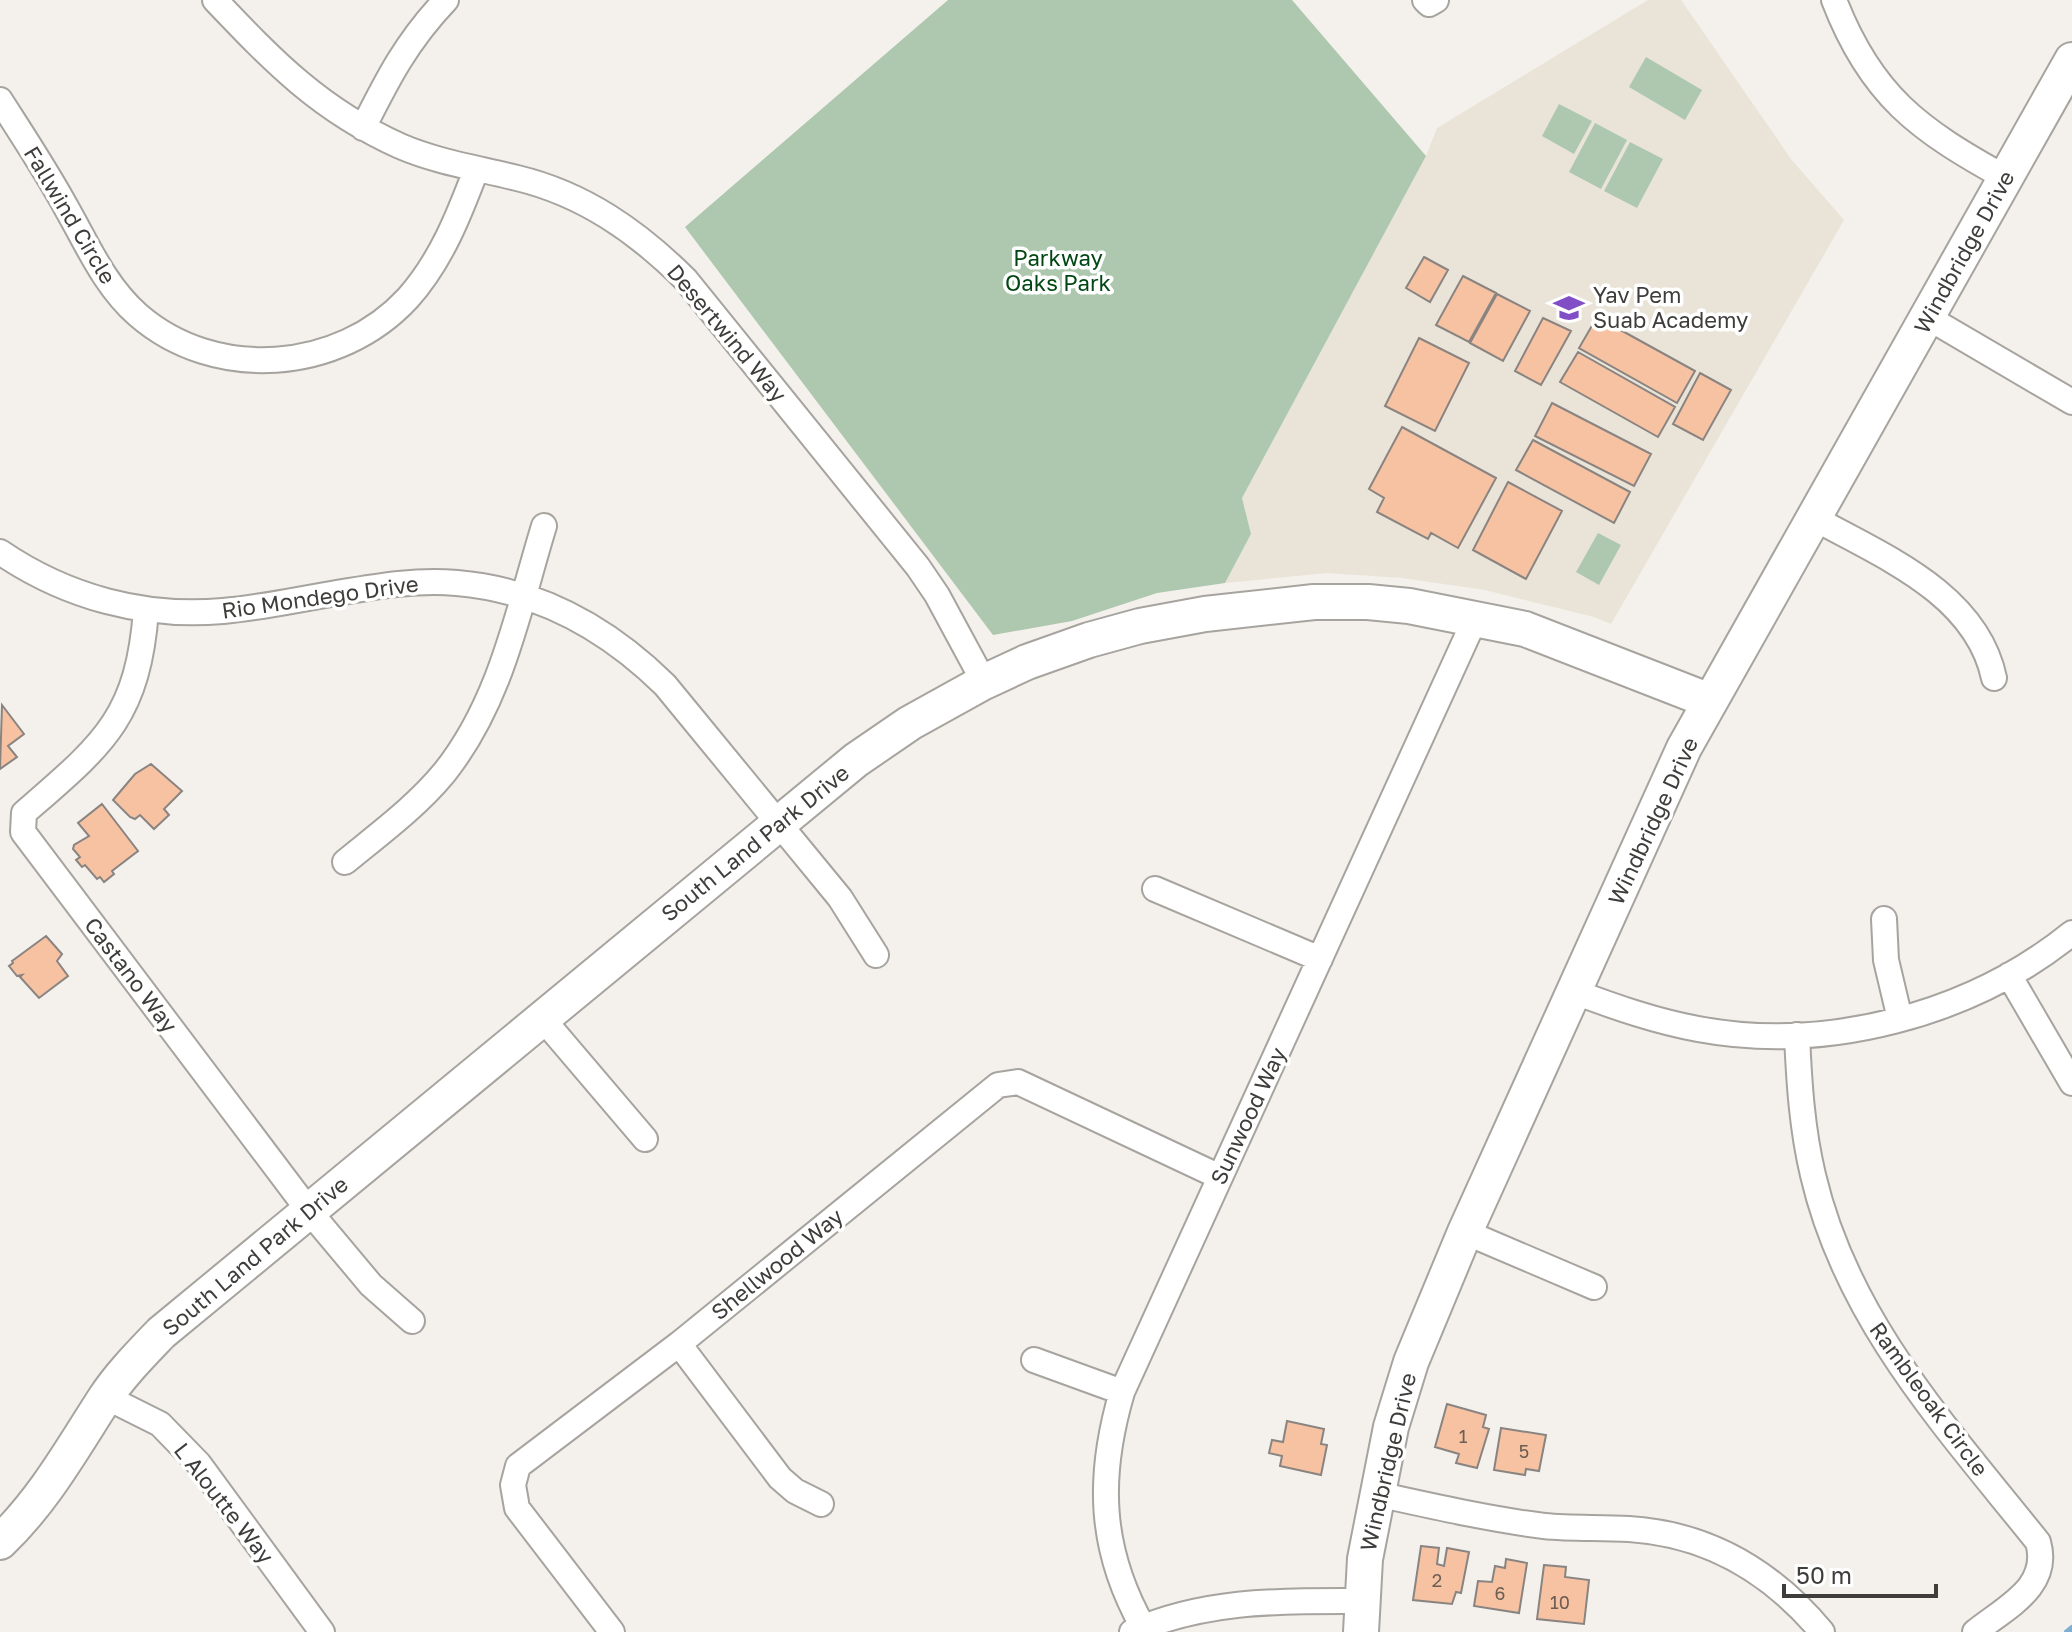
<svg xmlns="http://www.w3.org/2000/svg" width="2072" height="1632" viewBox="0 0 2072 1632" font-family="'Golos Text',sans-serif">
<rect width="100%" height="100%" fill="#f4f0eb"/>
<path fill="#eae4d8" d="M1648 0H1681L1791 159 1844 220 1611 624 1594 617 1485 590 1402 578 1327 573 1225 583 1251 534 1242 498 1426 156 1437 128Z"/>
<path fill="#adc8ae" d="M948 0H1292L1426 156 1242 498 1251 534 1225 583 1157 593 1072 621 993 635 685 227Z
M1646 57 1702 90 1685 120 1629 87Z
M1559 104 1592 121 1574 154 1542 136Z
M1595 123 1627 140 1601 189 1569 172Z
M1630 142 1663 159 1637 208 1604 191Z
M1598 533 1621 545 1599 585 1576 572Z"/>
<g fill="none" stroke-linecap="round" stroke-linejoin="round">
<path stroke="#7dafd3" stroke-width="6" d="M2067 1632 2072 1628"/>
</g>
<path fill="#f6c2a1" stroke="#898481" stroke-width="2" d="M1424 257 1448 270 1430 302 1406 288Z
M1463 276 1496 293 1469 342 1436 325Z
M1497 294 1530 311 1503 361 1470 343Z
M1597 317 1695 371 1677 403 1579 348Z
M1543 318 1571 331 1541 385 1515 371Z
M1419 338 1469 363 1435 431 1385 406Z
M1578 352 1675 407 1658 437 1560 382Z
M1700 373 1731 390 1703 440 1673 424Z
M1552 403 1651 454 1634 486 1535 436Z
M1402 427 1496 478 1458 548 1431 533 1428 539 1377 512 1384 498 1369 489Z
M1533 440 1630 492 1614 523 1516 470Z
M1508 482 1562 511 1526 579 1473 550Z
M2 705 24 734 8 746 17 757 0 769Z
M151 764 182 791 164 809 169 815 154 829 140 815 135 819 130 817 113 800 135 774Z
M102 804 138 851 112 871 114 874 104 882 100 877 97 879 85 865 82 867 76 860 80 857 73 849 74 845 89 836 78 823Z
M46 936 62 954 57 961 68 976 39 998 20 977 22 975 17 976 9 966 13 963 12 961Z
M1447 1404 1486 1415 1483 1427 1489 1429 1477 1468 1456 1463 1459 1454 1435 1447Z
M1287 1421 1324 1429 1321 1444 1327 1445 1321 1475 1280 1466 1282 1456 1269 1453 1272 1440 1283 1442Z
M1501 1428 1546 1435 1539 1471 1526 1469 1525 1475 1494 1470Z
M1421 1546 1439 1548 1437 1564 1444 1566 1447 1548 1469 1552 1461 1593 1456 1592 1452 1604 1413 1600Z
M1506 1559 1527 1563 1519 1613 1474 1606 1478 1581 1492 1582 1495 1566 1505 1568Z
M1544 1565 1566 1567 1565 1577 1589 1580 1584 1624 1537 1619Z"/>
<g fill="none" stroke-linecap="round" stroke-linejoin="round">
<g stroke="#a7a49f" stroke-width="28">
<path id="street" d="M215 0C274 62 320 110 400 146 437 162 477 168 517 178 584 194 638 232 686 280L918 567 937 595 984 682
M1425 0 1429 4 1436 0
M1834 0C1871 96 1919 130 2006 178
M0 100C23 136 47 172 67 209 88 246 105 286 138 315 215 382 339 373 408 298 441 261 459 215 476 170
M363 128C388 78 407 41 446 0
M1927 317 2072 402
M1814 518C1882 556 1976 593 1994 678
M0 552C66 597 143 618 223 611 259 608 295 600 331 594 373 587 415 579 457 583 539 590 607 628 665 685L840 898 876 955
M146 610C138 719 102 745 24 813L23 832 309 1211 371 1285 412 1321
M345 862C379 834 416 807 444 773 501 702 518 611 544 526
M1155 889 1320 959
M1884 919 1886 960 1900 1019
M2009 975 2072 1083
M1575 992C1615 1007 1655 1021 1698 1029 1826 1053 1971 1015 2072 933
M542 1018 645 1139
M1797 1035C1799 1082 1802 1129 1813 1175 1847 1321 1947 1428 2038 1542 2051 1587 2006 1607 1975 1632
M1465 1232 1594 1287
M679 1344 780 1478 795 1491 821 1504
M1034 1360 1122 1392
M106 1397 160 1424 199 1464 322 1632
M1377 1494C1432 1506 1488 1519 1544 1526 1573 1529 1601 1527 1629 1529 1709 1534 1772 1572 1822 1632
M1143 1627C1099 1549 1097 1477 1122 1392L1475 619
M612 1632 517 1508 513 1485 518 1466 679 1344 998 1085 1018 1082 1220 1177
M1132 1632C1206 1599 1282 1601 1362 1601"/>
</g>
<g stroke="#a7a49f" stroke-width="38">
<path id="secondary" d="M0 1542C44 1500 72 1449 105 1398 121 1374 141 1354 161 1333L856 760 910 723 984 682 1027 662 1089 640 1140 626 1205 614 1314 602H1368L1409 606 1525 629 1710 701
M1361 1632 1365 1559 1391 1427 1411 1362 1465 1232 1684 748 2072 60"/>
</g>
<use href="#street" stroke="#fff" stroke-width="24"/>
<use href="#secondary" stroke="#fff" stroke-width="34"/>
</g>
<defs>
<g id="school-bare" transform="scale(2.4)"><path d="M0-5L7-2L0 1L-7-2ZM-4 1L0 2.5L4 1V4Q0 6-4 4Z" fill="#814ec6" stroke="#fff" stroke-width="2.5" paint-order="stroke"/></g>
</defs>
<g fill-rule="evenodd">
<use href="#school-bare" x="1569" y="308"/>
</g>
<g text-anchor="middle" stroke-width="7" stroke-linejoin="round" paint-order="stroke">
<g font-size="18" fill="#6c5e54">
<text x="1463" y="1443">1</text>
<text x="1524" y="1458">5</text>
<text x="1437" y="1587">2</text>
<text x="1500" y="1600">6</text>
<text x="1560" y="1609">10</text>
</g>
<g font-size="22" fill="#3e3d3b" stroke="#fff">
<text transform="translate(70 215) rotate(59)" y="8">Fallwind Circle</text>
<text transform="translate(1964 252) rotate(-61)" y="8">Windbridge Drive</text>
<text transform="translate(727 333) rotate(50)" y="8">Desertwind Way</text>
<text transform="translate(320 597) rotate(-8)" y="8">Rio Mondego Drive</text>
<text transform="translate(1653 821) rotate(-65)" y="8">Windbridge Drive</text>
<text transform="translate(755 843) rotate(-39)" y="8">South Land Park Drive</text>
<text transform="translate(131 975) rotate(53)" y="8">Castano Way</text>
<text transform="translate(1248 1116) rotate(-65)" y="8">Sunwood Way</text>
<text transform="translate(255 1256) rotate(-40)" y="8">South Land Park Drive</text>
<text transform="translate(777 1264) rotate(-39)" y="8">Shellwood Way</text>
<text transform="translate(1929 1399) rotate(54)" y="8">Rambleoak Circle</text>
<text transform="translate(1388 1462) rotate(-77)" y="8">Windbridge Drive</text>
<text transform="translate(224 1503) rotate(52)" y="8">L Aloutte Way</text>
</g>
<g font-size="22" fill="#014713" stroke="#fff">
<text x="1058" y="266">Parkway<tspan x="1058" dy="25">Oaks Park</tspan></text>
</g>
<g font-size="22" fill="#3e3d3b" stroke="#fff" text-anchor="start">
<text x="1593" y="303">Yav Pem<tspan x="1593" dy="25">Suab Academy</tspan></text>
</g>
</g>
<path d="M1784 1584v12h152v-12" fill="none" stroke="#3e3d3b" stroke-width="4"/>
<text x="1796" y="1584" font-size="24" fill="#3e3d3b" stroke="#ffffff" stroke-width="6" paint-order="stroke">50 m</text>
</svg>
